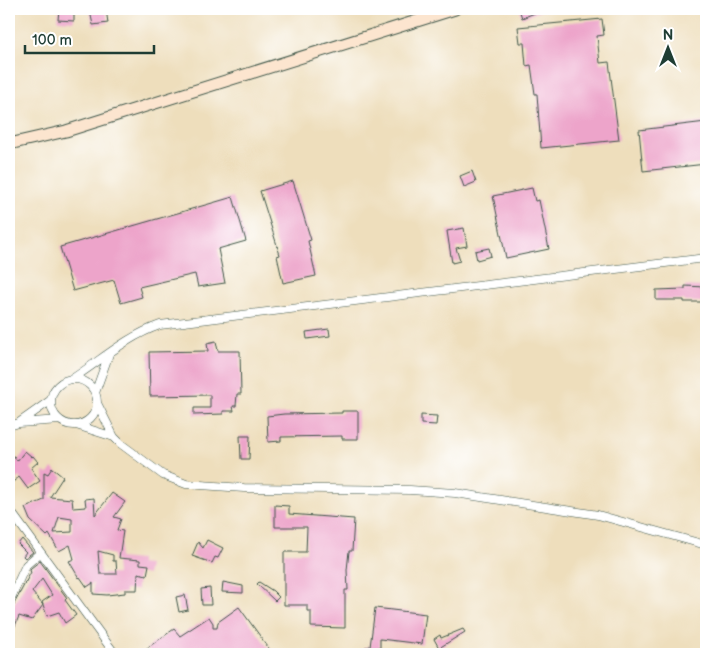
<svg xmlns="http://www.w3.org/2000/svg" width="715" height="663" viewBox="0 0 715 663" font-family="'Balsamiq Sans',sans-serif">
<rect width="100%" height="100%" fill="#fff"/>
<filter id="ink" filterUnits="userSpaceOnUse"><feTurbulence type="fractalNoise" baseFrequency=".02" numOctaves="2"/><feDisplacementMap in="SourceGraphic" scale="10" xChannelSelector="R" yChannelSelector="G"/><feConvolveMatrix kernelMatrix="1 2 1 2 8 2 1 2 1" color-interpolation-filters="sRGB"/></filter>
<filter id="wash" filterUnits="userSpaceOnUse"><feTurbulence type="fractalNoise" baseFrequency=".0096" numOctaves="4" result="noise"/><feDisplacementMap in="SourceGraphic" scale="20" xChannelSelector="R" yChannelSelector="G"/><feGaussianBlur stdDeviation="1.12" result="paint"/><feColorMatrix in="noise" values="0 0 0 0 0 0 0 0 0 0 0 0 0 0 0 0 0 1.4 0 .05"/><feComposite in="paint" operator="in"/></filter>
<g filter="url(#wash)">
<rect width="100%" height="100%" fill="#eedebc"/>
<g id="blocks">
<path fill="#eda4ca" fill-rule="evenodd" d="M59 9 74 10V21L58 20Z
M106 9 108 23 93 25 90 11Z
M519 9H545L522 18Z
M602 19 604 35 597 36 600 63 609 62 619 140 541 148 537 94H535L531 65 526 66 524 43H520L518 27Z
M706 122V164L643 171 639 130Z
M472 171 476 182 464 187 460 176Z
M293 181 311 240 308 241 316 276 283 283 277 256 280 255 260 191Z
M532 188 535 201 539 200 549 249 506 258 493 196Z
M233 197 246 241 218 249 225 283 198 287 195 274 139 287 142 297 121 303 114 280 73 291 60 247Z
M464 228 467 246 456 248 460 261 452 263 447 231Z
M489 248 491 256 477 260 475 251Z
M685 286 706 287V302H684V300H656V290L685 289Z
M329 329 330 336 307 339 306 332Z
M216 341 218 351H240L241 394H237L236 406H233L234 411H223V414L194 415V408H210V395L150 396 149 352 208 351 207 343Z
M342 411H358V439H342V436L281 437V441L268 442 267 416 284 414 342 413Z
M421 415 437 416 436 425 421 424Z
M240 436H250L249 459H241Z
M25 451 32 457 33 456 38 462 31 468 40 481 28 489 19 477 9 485V458L14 456 17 461Z
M52 468 63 477 50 497 72 499 73 508 86 507 85 499 94 498 95 515 112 493 125 502 114 517 121 519 117 530 123 531 119 558 140 560V564L149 565 147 575 138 573 137 590H125V593L107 595 93 594V583L87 587 80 577 79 578 69 561 74 559 70 545 59 551 49 534 47 536 30 520 25 508 44 500V472L48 474ZM59 517 72 519V532L54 533ZM98 551 113 555V561H116L117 574H100Z
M275 505 289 506V514L354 519 352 551H349L347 570 348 590H345V628L311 627V611H307V605H284V552H306L307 527H275Z
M22 539 33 552 25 558 23 556 26 552 18 544Z
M207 540 223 548 218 558 215 557 212 563 192 556 198 542 203 548Z
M40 561 67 598 65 600 76 615 65 623 59 612 47 616 42 602 52 595 42 579 32 592 43 605 32 620 19 616 15 626 9 634V617L13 606 31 572 30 571 31 568Z
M223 582 243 586V593L222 592Z
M259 582 273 591 279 597 275 601 257 584Z
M210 588 211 605H202L201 589Z
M185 595 188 610 179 612 176 597Z
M239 607 273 654H151L147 648 174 629 180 636 209 617 213 623V628H217L218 622Z
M375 608 426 614 422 644 380 639V654H365V647H370Z
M463 629 465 632 439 648 434 639 440 635 441 638Z"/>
</g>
</g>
<g filter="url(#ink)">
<use href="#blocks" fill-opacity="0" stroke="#3e5548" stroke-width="1"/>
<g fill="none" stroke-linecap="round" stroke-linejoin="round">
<g stroke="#3e5548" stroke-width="9">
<path id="street" d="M72 379C101 360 128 336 160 325L706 258
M51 402a23 23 0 1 1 46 0a23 23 0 1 1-46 0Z
M95 393 109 354
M97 403 114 437 121 444 163 475 186 484 244 488 410 490 455 493 598 515 706 545
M20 422 51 400
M76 425 114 437
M9 426 19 423 59 420
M9 509 115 654
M9 602 26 565 40 553"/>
</g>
<g stroke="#3e5548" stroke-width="13">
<path id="secondary" d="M9 144 66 131 455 9"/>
</g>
<use href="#street" stroke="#fff" stroke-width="8"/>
<use href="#secondary" stroke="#fce5cf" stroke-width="11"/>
</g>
</g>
<rect width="715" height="663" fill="none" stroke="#fff" stroke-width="30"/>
<g transform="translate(668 48)" stroke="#ffffff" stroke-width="4" paint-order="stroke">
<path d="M0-4L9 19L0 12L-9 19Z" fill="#1f3d34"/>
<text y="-8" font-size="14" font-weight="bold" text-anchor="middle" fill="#1f3d34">N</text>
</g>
<path d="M25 45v8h129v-8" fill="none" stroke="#1f3d34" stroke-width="2.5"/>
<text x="32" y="45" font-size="15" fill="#1f3d34" stroke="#ffffff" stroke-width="4" paint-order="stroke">100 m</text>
</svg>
